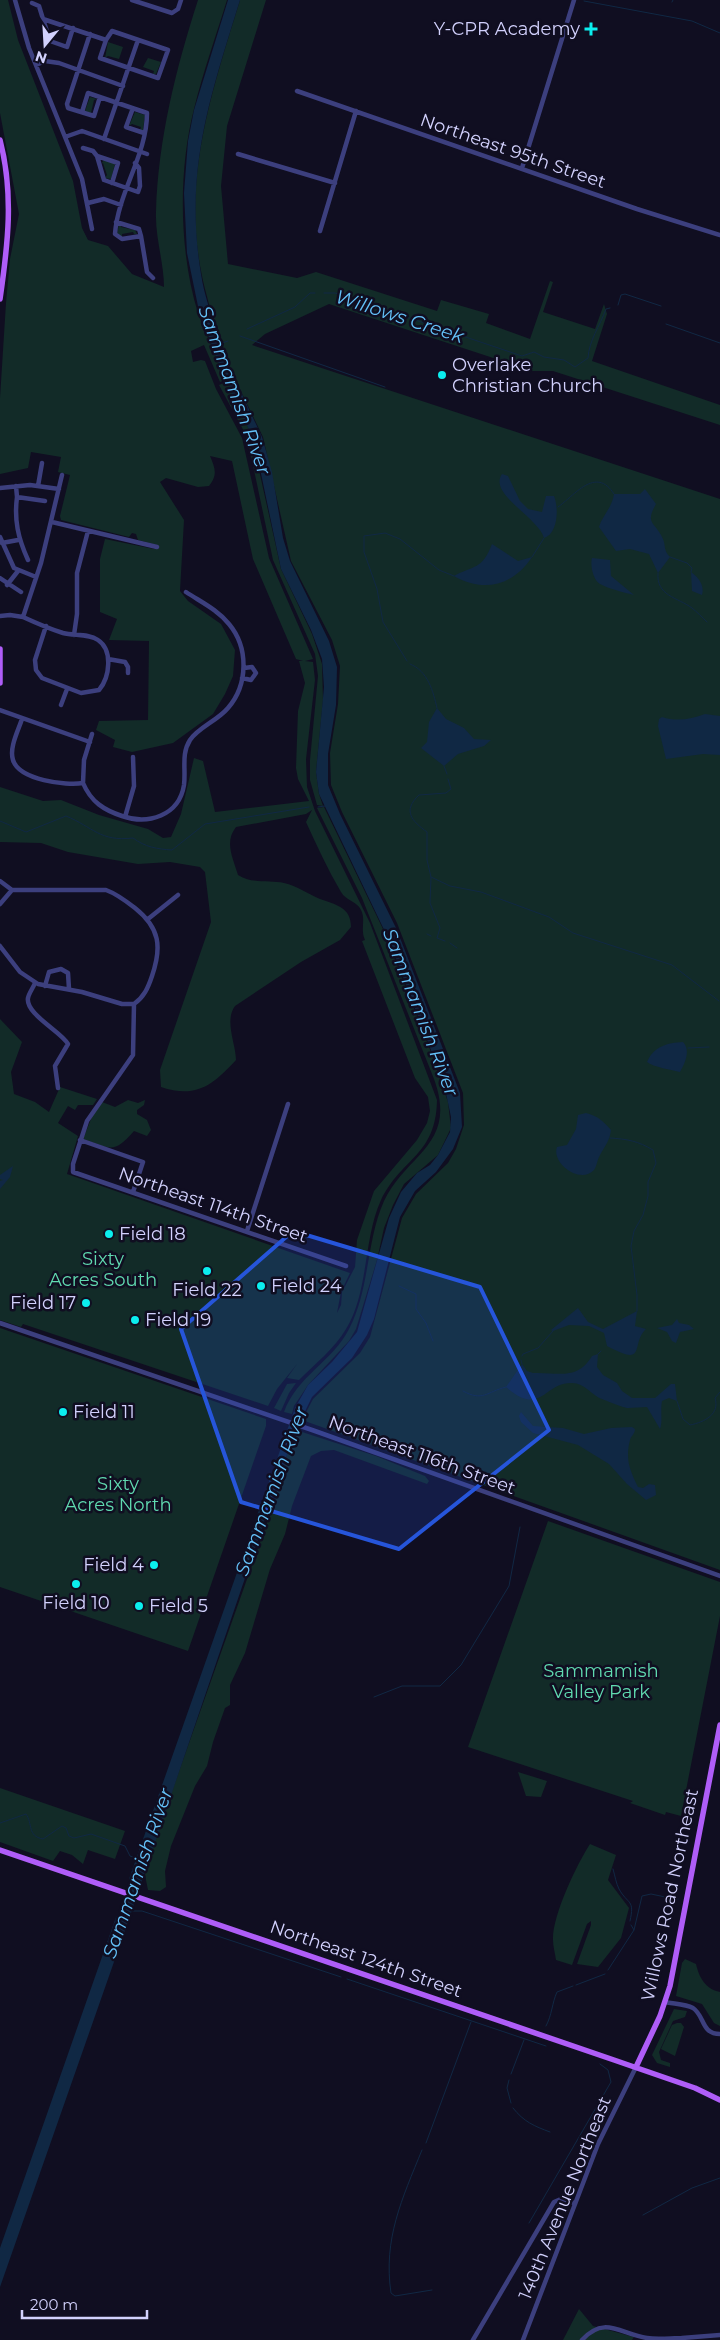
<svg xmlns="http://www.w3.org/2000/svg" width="720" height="2340" viewBox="0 0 720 2340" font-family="Montserrat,sans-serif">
<rect width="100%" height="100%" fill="#100e21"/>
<path fill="#122b28" d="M0 0H8L18 40 73 181 82 228 88 240 108 246 132 274 164 287C164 263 155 237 156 212 158 140 176 68 198 0H227C216 36 203 72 194 109 178 171 179 252 198 313 206 336 218 357 227 379L220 382 204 345 191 351 193 362 201 360 205 361 216 389 242 438 269 558 313 659 305 661 313 662 315 680 306 759 307 787 315 811 370 923 437 1100C436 1156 402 1157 381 1200 363 1239 369 1292 346 1329 335 1348 315 1364 299 1380L287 1378 297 1364 277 1389 268 1406 23 1324 21 1327 0 1320V1019L22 1042 11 1072 14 1094 35 1102 49 1112 60 1087 97 1099 93 1105H78L75 1110 68 1106 58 1123 78 1136 67 1174 350 1273 341 1292 337 1313 341 1305 342 1292 355 1267 357 1240 374 1191 417 1140 427 1123 430 1111 428 1097 415 1078 362 941 365 940C360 930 366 919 361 910 357 901 346 901 341 892 328 870 317 846 306 822L312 810 306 814 236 827C224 842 233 858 238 875 251 884 270 880 284 883 297 886 308 894 320 899 336 905 351 907 351 927L340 940 301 962 235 1006C224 1021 236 1044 236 1060 213 1085 196 1099 161 1087L160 1070 211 922 205 872 200 867 170 862 138 864 68 852 41 843 0 842V787L43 801 61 800 99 815 148 829 163 838 171 837 181 814 194 758 203 761 215 812 309 801 298 779 296 768 298 711 305 683 299 661H303L296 659 253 559 232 461 210 456C215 468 218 475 209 486L198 487 166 478 160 482 184 520 180 591 188 601 221 624 235 650 233 676 225 694 213 714 173 743 132 752 113 747 115 740 96 730 99 721 148 720 149 641 109 640 117 619 100 612V559L105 539 154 549 157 545 138 540 136 534 132 533 129 537 61 520 60 516 70 475 58 472 61 457 31 452 28 468 0 474V398L6 303 10 259 19 214 0 113Z
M240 0H266L227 126 221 186 228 264 297 278 316 272 437 311 441 300 489 314 486 323 530 339 550 281 553 282 543 312 595 329 604 304 607 314 592 361 720 405V425L553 371H533L329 304 265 334 252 345 720 499V1570L302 1420 313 1399 360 1353 370 1337 402 1218 416 1194 448 1163 456 1149 464 1125 463 1093 397 923 342 812 331 785 330 753 338 704 340 666 332 640 291 561 263 437 227 362 223 348 224 343C214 328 210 307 205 289 179 186 210 98 240 0Z
M108 42 123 47 119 59 108 56 105 58Z
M148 58 161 62 156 74H153L154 71 143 67Z
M90 97 97 99 94 100 91 113 85 111Z
M135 112 145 115 143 131 140 130 141 127 132 124 129 126Z
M104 160 115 164 111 179 105 178 107 175 103 163 101 164Z
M119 224 122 225 121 227 135 230 137 234H134L133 232 122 234V237L117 234Z
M228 381 251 434 281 569 312 634 322 664 323 700 316 772 319 794 323 806 317 805 310 780V760L318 676 315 654 273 560 247 437 219 385Z
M324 807 383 929 431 1052 448 1102 451 1128 438 1155 404 1184 393 1205 384 1228 377 1260 356 1329 349 1341 308 1385 294 1406 292 1414 284 1412C297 1376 333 1361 349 1329 370 1289 366 1241 384 1201 407 1153 458 1145 434 1079L362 898 317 808Z
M128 1100 138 1103 145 1100 144 1105 137 1110V1114L147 1120 151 1130 147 1136 134 1131C113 1155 111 1148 83 1139L93 1114 102 1102 115 1107Z
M0 1328 266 1419V1426L188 1651 0 1587Z
M296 1383 289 1393 281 1411 274 1408 287 1384Z
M296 1430 376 1456 425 1476 429 1481 427 1484 334 1450 321 1451 311 1456 292 1506 285 1534 270 1569 245 1653 230 1685V1705L225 1708 213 1742 207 1766 195 1786 171 1846 165 1871 166 1887 160 1891 148 1890 145 1875 149 1856 275 1500 282 1468Z
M548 1521 720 1582V1616L681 1816 666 1812 665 1815 630 1803 633 1801 468 1747Z
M518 1772 547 1781 541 1797 526 1796Z
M0 1788 125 1831 115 1859 88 1850 83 1864 72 1855 60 1851 53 1861 0 1842Z
M590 1844 616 1855 608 1880 629 1908 621 1938 598 1967 577 1964 591 1925V1921L587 1924 572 1965 556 1960C555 1953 553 1946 553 1940 552 1916 577 1864 590 1844Z
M685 1959 696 1964C699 1977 705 1989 720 1992V2026L714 2023 702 2004 676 1996 682 1963Z
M674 2009 687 2011 685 2017 673 2021 659 2052 661 2060 670 2063V2067L657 2063 652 2055Z
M677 2023H681L684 2027 675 2056 661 2049 672 2025Z
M579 2309 593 2326 634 2337 632 2340H563Z"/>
<path fill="#102844" d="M228 0H240C210 97 184 170 201 274 204 295 212 316 218 336L223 343 222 348 227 362 262 437 272 472 283 538 290 561 329 641 337 667 336 705 328 754V785L340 814 397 930 460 1093 462 1127 453 1149 436 1172 415 1191 400 1217 374 1319 367 1335 352 1358 312 1397 294 1434 128 1922 0 2287V2248L116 1917 122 1912V1903L132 1884 129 1879 295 1408 308 1385 332 1362 357 1332 389 1218 401 1192 417 1173 430 1165 438 1155 450 1132 451 1117 444 1084 388 938 319 794 316 772 324 687 322 659 311 630 281 569 254 440 231 392 227 377 218 362 199 311 187 253 184 193 188 141 194 110Z
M502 474 508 476 520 501 528 509 542 512 546 496H554C559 508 558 534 544 538 538 517 488 494 502 474Z
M645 489 656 504C644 525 656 522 663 539 666 546 663 550 670 557L658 573 649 554 630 549 616 551 599 527C602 516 612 508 614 494H640Z
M492 544 518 561 532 557C513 586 483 593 454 576 474 565 482 570 492 544Z
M592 558 610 560 611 576 634 595C625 593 607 588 600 584 593 580 590 565 592 558Z
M691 572C698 577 705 585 702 595L692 591Z
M437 708 446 719 464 728 474 739 491 740 484 746 458 754 444 766 421 748 427 742 429 722Z
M705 714 720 716V755L703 754 666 759 658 726 659 719 662 717C677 722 691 719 705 714Z
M683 1042C691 1050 685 1063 680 1072 672 1070 653 1067 647 1062 654 1046 667 1043 683 1042Z
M586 1113C598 1116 603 1121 611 1130 610 1140 605 1146 600 1155 597 1160 597 1166 594 1170 580 1185 551 1163 557 1147L567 1145 576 1129 578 1115Z
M13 1166 10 1177 0 1189V1181L3 1180 0 1179V1175Z
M578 1308 588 1322 603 1329 637 1311 635 1326 646 1329C630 1344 648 1368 607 1346L604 1333 589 1326 569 1325 553 1331 551 1330Z
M677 1319 679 1323 689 1325 694 1329 680 1332 676 1343 672 1341 667 1332 657 1328 672 1325Z
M598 1354 597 1367 603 1375 617 1383 622 1391 632 1398H655L671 1384H675L677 1401 669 1398 662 1401C660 1411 663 1420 660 1429L647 1407C641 1407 634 1408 628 1408 624 1408 607 1401 602 1399 591 1395 585 1383 572 1383 544 1382 541 1418 506 1387L522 1364 527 1371 533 1373C558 1372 577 1381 592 1356Z
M521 1412 533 1426 563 1428 584 1434 611 1428 632 1427 635 1429C635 1434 631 1436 630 1440 625 1460 630 1470 638 1487L643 1488 649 1484 655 1485 656 1495 646 1500 627 1484 609 1464 578 1445 533 1433 521 1422 519 1416Z"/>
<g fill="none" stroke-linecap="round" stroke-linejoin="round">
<path stroke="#102844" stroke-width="1" d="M584 1 692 21 720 33
M672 2 673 0
M324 293H335L522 356 534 352 544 357 564 360 575 367 588 358C589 340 600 326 606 309L610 308
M618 305 621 295 625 294 661 306
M666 324 720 343
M247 329 295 307 310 293H315
M240 336 385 387
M222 343 228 341
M558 507C574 496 596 465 614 494
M532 557 544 538
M670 557 687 563 692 568 691 572
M658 573C656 596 677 597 692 608 697 612 702 617 707 622
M407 661 383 622 377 589 364 552V536L385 533 400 539 439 570 454 576
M410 664C428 671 433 691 437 708
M444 766 447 774
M318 807 325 806
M0 821 26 832 66 816C93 827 100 842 133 838 145 847 157 849 172 850L205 824 309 807
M431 877 450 886 481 892 549 917 573 933 672 965 719 1001
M427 934 431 936
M445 941 437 938 440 928 430 903 431 877 427 860V832C412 821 402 811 419 795L446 793 451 789 448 779
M450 943 457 948
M688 1048 709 1047
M610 1138C627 1139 638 1141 653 1150L656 1163 648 1182V1196L643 1215 634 1231 631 1246 637 1295V1311
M399 1286 416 1294V1309L426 1323 433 1341
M598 1354 601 1351
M522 1356 523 1354 538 1348 553 1331
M521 1360 522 1364
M463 1391C483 1402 486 1392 506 1387
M677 1401 683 1419 690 1425C705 1422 720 1414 715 1398L720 1392
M374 1697 402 1686H440L461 1665 509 1586 520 1527
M0 1823 26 1814C33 1824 27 1836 43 1839L62 1826 66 1828 69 1836 74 1838 91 1834 125 1846 130 1856 138 1859
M613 1869C615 1876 616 1883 619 1889 628 1905 635 1899 630 1921
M674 1899H678
M130 1911H142L341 1977
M634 1930 642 1896 651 1894 670 1898
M608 1970 634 1930 631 1925
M347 1979 546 2046
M576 1985 605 1974
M546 2026C552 2015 552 2003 557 1992L573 1986
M511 2074 524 2040
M509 2080 507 2088 511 2103
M513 2108C524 2122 534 2126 550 2132
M426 2143 471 2022
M422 2150C402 2199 383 2239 391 2293L395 2296 432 2290
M643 2215 692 2188 720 2178
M529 2223 611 2082 608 2070 600 2064"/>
<path stroke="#3c3f7e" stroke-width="4.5" d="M15 0 29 48 82 179 92 229
M132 0 172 13 178 9 181 0
M32 3 39 6 43 19 106 40 112 31 168 50 158 78 100 58 106 40
M43 19 50 41 67 47 73 28
M90 34 67 104 68 108 94 116 100 97
M36 65 45 61 59 63 123 86
M297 91 637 209 720 235
M133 108 126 127 144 133
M82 112 88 93 147 113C147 155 118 192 115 234L122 239 141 236 139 229 116 222
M65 137 82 131 147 154
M104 139 138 40
M83 148 93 151 97 156
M238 154 335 183
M522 168 574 0
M112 183 118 163 97 156 104 180 138 192 140 186 139 168 135 163
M88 203 104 199 121 205
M320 231 356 111
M141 236 147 272 153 278
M16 486 17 497 45 501
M38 486 42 463
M0 488 30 485 59 489
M17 497C14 520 18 538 28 560
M52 522 157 547
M0 537 14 568 36 577
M2 543 18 540
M0 578 21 592
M7 585 18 571
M0 616 10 615 23 617C36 623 50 629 63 633 74 636 88 633 98 640 113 650 110 677 99 690L81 693 42 678 36 670 35 660 46 626
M23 617 41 563 62 475
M74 635 77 614V573L88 531
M108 659 125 662 128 667V673
M242 678 251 680 256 673 252 667 244 668
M61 705 67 689
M0 710 90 742
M22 719C18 731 9 748 13 760 19 780 66 786 83 783 91 802 104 810 122 816 148 825 179 816 184 785 186 769 181 754 190 740 199 727 217 721 228 708 248 685 249 648 229 624 218 610 201 602 186 592
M83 783 84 760 92 734
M125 817 134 786 133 757
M0 881 12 890
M12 890H106C117 894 126 901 135 908 160 928 162 947 152 976 148 988 144 997 134 1004L133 1055 87 1121 73 1164V1172L346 1266
M0 904 12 890
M148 919 178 895
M0 946 20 972 38 984 82 992 122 1004H134
M35 983C33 988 29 993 28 998 25 1014 62 1032 68 1044L55 1066 58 1088
M45 986 49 972 61 969 68 973 69 989
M80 1140 143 1162 133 1192
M247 1231 288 1104
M0 1323 315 1431 720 1576
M665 2002C674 2004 685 2004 693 2008 705 2016 701 2034 720 2034
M682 2338 720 2335
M473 2340 554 2202 561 2199 574 2203
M523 2340 598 2144 636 2067
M582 2340C605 2315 620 2334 647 2338 658 2340 671 2338 682 2338L683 2340"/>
<path stroke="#af5df8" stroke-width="5.5" d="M0 140C14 194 8 244 0 299
M0 649V683
M0 1850 614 2060 695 2088 720 2100
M636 2067 660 2016 670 1986 720 1725"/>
</g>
<path fill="#2655da" fill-opacity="0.2" stroke="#2655da" stroke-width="4" stroke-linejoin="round" d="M293 1231 480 1287 549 1430 399 1549 241 1502 181 1329Z"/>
<g fill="#0beeef" stroke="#100e21" stroke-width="2">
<path d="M588.5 21.5h5v5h5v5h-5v5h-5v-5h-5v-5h5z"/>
<circle cx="442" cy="375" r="5"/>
<circle cx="109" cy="1234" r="5"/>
<circle cx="207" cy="1271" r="5"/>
<circle cx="261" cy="1286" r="5"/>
<circle cx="86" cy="1303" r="5"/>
<circle cx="135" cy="1320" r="5"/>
<circle cx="63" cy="1412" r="5"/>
<circle cx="154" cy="1565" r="5"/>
<circle cx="76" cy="1584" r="5"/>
<circle cx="139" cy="1606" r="5"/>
</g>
<g text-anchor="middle" stroke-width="5" stroke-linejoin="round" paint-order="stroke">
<g font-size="18" fill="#d2d1fd" stroke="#100e21" text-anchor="start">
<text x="580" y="35" text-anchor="end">Y-CPR Academy</text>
<text x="452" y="371">Overlake<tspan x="452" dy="21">Christian Church</tspan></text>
<text x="119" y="1240">Field 18</text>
<text x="271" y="1292">Field 24</text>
<text x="207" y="1296" text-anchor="middle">Field 22</text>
<text x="76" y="1309" text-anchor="end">Field 17</text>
<text x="145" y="1326">Field 19</text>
<text x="73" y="1418">Field 11</text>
<text x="144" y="1571" text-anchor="end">Field 4</text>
<text x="76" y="1609" text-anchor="middle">Field 10</text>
<text x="149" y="1612">Field 5</text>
</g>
<g font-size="18" fill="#d2d1fd" stroke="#100e21">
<text transform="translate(513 151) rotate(19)" y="6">Northeast 95th Street</text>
<text transform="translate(213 1205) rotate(19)" y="6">Northeast 114th Street</text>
<text transform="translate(422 1455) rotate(20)" y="6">Northeast 116th Street</text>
<text transform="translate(670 1895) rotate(-78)" y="6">Willows Road Northeast</text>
<text transform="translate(366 1959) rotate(19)" y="6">Northeast 124th Street</text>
<text transform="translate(565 2198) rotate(-68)" y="6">140th Avenue Northeast</text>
</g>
<g font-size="18" fill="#60dab0" stroke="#100e21">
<text x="103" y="1265">Sixty<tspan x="103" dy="21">Acres South</tspan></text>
<text x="118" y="1490">Sixty<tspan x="118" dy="21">Acres North</tspan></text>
<text x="601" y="1677">Sammamish<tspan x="601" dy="21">Valley Park</tspan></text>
</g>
<g font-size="19" font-style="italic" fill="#64c1f8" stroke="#100e21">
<text transform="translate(400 316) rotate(18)" y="7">Willows Creek</text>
<text transform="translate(235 390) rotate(70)" y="7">Sammamish River</text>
<text transform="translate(421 1012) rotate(69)" y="7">Sammamish River</text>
<text transform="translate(271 1491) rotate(-70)" y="7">Sammamish River</text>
<text transform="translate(137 1873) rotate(-71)" y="7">Sammamish River</text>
</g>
</g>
<g transform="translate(45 45) rotate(198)" stroke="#100e21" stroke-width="4" paint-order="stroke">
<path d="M0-4L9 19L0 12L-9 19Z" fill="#d2d1fd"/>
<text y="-8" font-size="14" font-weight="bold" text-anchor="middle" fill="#d2d1fd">N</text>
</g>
<path d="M22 2310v8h125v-8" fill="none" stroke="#d2d1fd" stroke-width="2.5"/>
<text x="30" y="2310" font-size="15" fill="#d2d1fd" stroke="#100e21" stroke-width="4" paint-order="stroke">200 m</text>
</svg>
